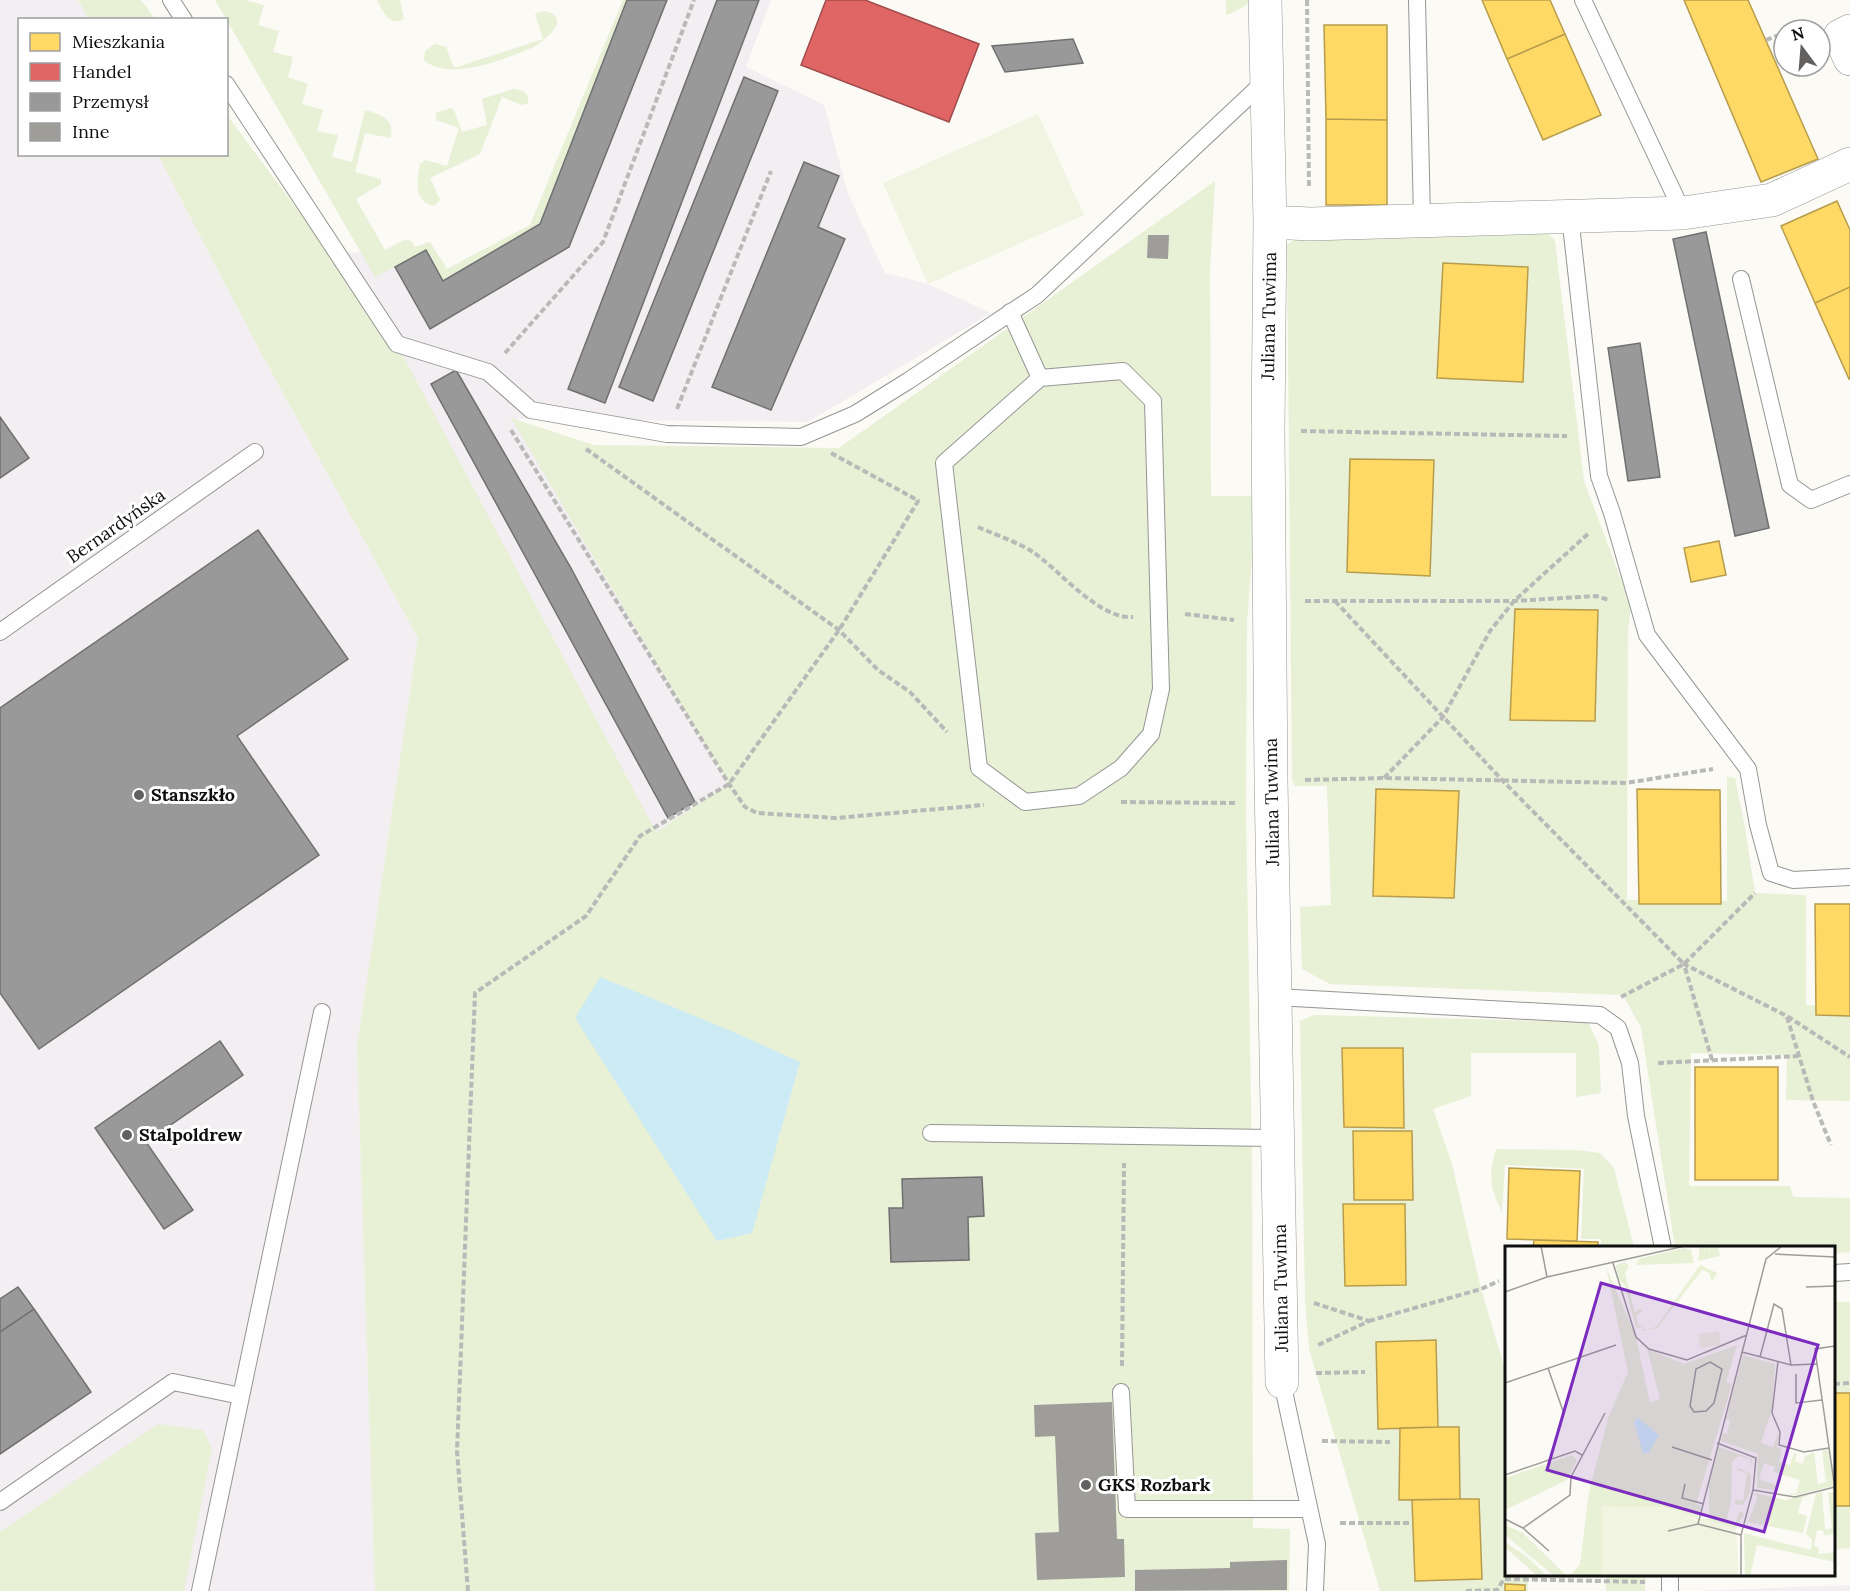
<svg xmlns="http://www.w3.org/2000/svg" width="1850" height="1591" viewBox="0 0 1850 1591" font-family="Lora,serif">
<rect width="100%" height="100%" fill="#fbfaf5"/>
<path fill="#f2eef1" d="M0 0H78L89 19 20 20V154L158 155 261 353 418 638 357 1047 375 1591H0Z
M623 0H771L746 67 824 105 848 194 885 273 928 284 991 313 808 422 512 419 729 784 655 832 332 254 385 250 405 240 411 241 415 247 430 242 447 269 530 225Z
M1850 1585V1591H1699Z"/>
<path fill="#e8f0d6" d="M78 0H141L155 19H89Z
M215 0H245L264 5 258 25 279 31 273 52 293 57 288 77 308 84 302 104 323 110 317 131 338 135 332 157 352 162 365 110C380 114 397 120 390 138L365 133 355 172 381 179V184L356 199 385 250 405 240 411 241 415 247 430 242 447 269 530 225 623 0H629L540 224 443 281 395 267 375 277Z
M377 0H400L404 19C389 27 383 11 377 0Z
M1226 0H1253V1L1234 12 1226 15Z
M544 11C574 17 545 40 534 47 507 58 449 83 424 60L425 51 435 44 446 47 454 68 543 39 535 14Z
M513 89C519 89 524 91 528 96V103L522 105 502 97 480 154 430 178 440 200 434 206C413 202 417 179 420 164L425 160 447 166 459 128 436 120V113L451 108 454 110 462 132 487 125 482 99Z
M227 115 397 344 656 832 728 784 511 418 594 445 839 448 1215 181 1210 271 1211 496H1257L1247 622 1246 809 1252 1161 1253 1528 1290 1529 1289 1591H375L357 1047 418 638 261 353 158 155 226 154Z
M1544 229 1555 241 1584 481 1631 606 1628 630 1627 900 1727 901V777L1735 778 1745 828 1755 893 1806 895V1005L1850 1006V1101L1786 1100 1787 1055 1691 1053 1689 1186H1790L1793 1197 1850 1198V1252L1834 1253V1248L1675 1247 1641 1028 1623 995 1330 984 1302 969 1300 907 1331 905 1327 786H1295L1292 780 1287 245 1303 234Z
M1314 1015 1588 1022 1599 1046 1601 1093 1576 1097V1053H1471V1096L1433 1109 1452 1164 1481 1289 1506 1373V1574L1528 1575V1591H1380L1309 1349 1305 1300 1300 1021Z
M1496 1149 1576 1150 1600 1153 1614 1168 1634 1247H1601V1239H1581L1584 1169 1505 1165 1502 1212C1490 1189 1488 1174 1496 1149Z
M1834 1302H1850V1548L1834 1549Z
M158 1424 203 1430 212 1449 184 1591H0V1532Z
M1606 1575H1646L1645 1591H1606Z"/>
<path fill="#f1f4e0" d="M1038 114 1084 215 928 284 883 183Z"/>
<path fill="#cdebf4" d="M600 977 729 1030 800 1062 752 1233 717 1241 575 1018Z"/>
<path fill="#ffd966" stroke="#b79c4c" stroke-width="1.5" d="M1482 0H1550L1565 34 1507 59Z
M1684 0H1748L1818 159 1761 182Z
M1324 25H1387V120L1326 119Z
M1565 34 1601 115 1543 140 1507 59Z
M1326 119 1387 120V205H1326Z
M1837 201 1850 230V287L1815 303 1781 226Z
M1443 263 1528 267 1523 382 1437 378Z
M1850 287V379H1849L1815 303Z
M1350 459 1434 460 1430 576 1347 572Z
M1719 541 1726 575 1691 582 1684 548Z
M1515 609 1598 610 1595 721 1510 720Z
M1376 789 1459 791 1454 898 1373 896Z
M1637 789 1720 790 1721 904H1639Z
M1815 904H1850V1016L1816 1015Z
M1342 1048H1403L1404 1128 1344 1127Z
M1695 1067H1778V1180H1695Z
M1353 1131H1412L1413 1200H1354Z
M1509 1168 1580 1171 1577 1241 1507 1239Z
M1343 1204H1405L1406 1285 1345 1286Z
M1534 1240 1598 1242V1248H1533Z
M1436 1340 1438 1427 1378 1429 1376 1342Z
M1834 1393H1850V1506H1834Z
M1438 1427H1459L1460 1499 1399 1500 1400 1428Z
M1460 1499H1479L1482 1579 1415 1581 1412 1500Z
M1505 1584 1525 1585V1591H1505Z"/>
<path fill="#e06666" stroke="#a14c4c" stroke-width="1.5" d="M826 0H865L979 44 949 122 801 65Z"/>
<path fill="#999" stroke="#707070" stroke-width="1.5" d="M627 0H667L569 247 430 329 395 267 426 250 443 281 540 224Z
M717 0H759L605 403 568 389Z
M1073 39 1083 63 1005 72 992 46Z
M744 77 778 91 653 401 619 387Z
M804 162 839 176 818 227 845 239 771 410 712 387Z
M1706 232 1769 528 1735 536 1673 239Z
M1640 343 1660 477 1628 481 1608 348Z
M456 370 571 568 695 802 668 818 431 384Z
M0 417 29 458 0 478Z
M258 530 348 659 237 736 319 855 39 1049 0 993V708Z
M220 1041 243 1075 146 1142 193 1210 164 1229 95 1128Z
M982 1177 984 1216 968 1217 969 1260 891 1262 889 1208H903L902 1179Z
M18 1287 34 1309 0 1332V1299Z
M34 1309 91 1392 0 1454V1332Z"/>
<path fill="#9f9d9a" d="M1148 235H1169L1168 259 1147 258Z
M1112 1402 1117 1539H1124L1125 1577 1037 1580 1035 1533 1059 1532 1055 1436 1035 1437 1034 1405Z
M1287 1560V1590L1135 1591V1570L1230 1568V1562Z"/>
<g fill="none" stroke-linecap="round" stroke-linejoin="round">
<g stroke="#959593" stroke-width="18">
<path id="service" d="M171 0 184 20
M1417 0 1422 219
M1583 0 1683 213
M226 84 397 344 488 372 531 410 667 434 801 437 855 414 908 381 1037 295 1266 80
M1570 216 1599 476 1612 513 1647 635 1748 769 1758 825 1771 873 1793 880 1850 877
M1741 279 1790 485 1811 500 1850 484
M1010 312 1040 378
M1123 371 1153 401 1161 689 1151 734 1121 768 1079 796 1025 802 979 768 944 463 1040 378Z
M0 632 255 452
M1276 997 1600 1015 1618 1028 1630 1063 1636 1116 1663 1248
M931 1133 1278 1138
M1834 1273 1850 1272
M1282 1382 1317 1544 1315 1591
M1121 1392 1127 1509H1309
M0 1502 173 1382 241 1396
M200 1591 322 1012
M1670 1591V1574"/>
</g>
<g stroke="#959593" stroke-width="34">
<path id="minor" d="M1265 0 1270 222 1268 431 1271 780 1282 1382
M1850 31 1840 36 1850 59
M1270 222 1310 224 1683 213 1772 200 1850 164"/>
</g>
<path stroke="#b9b9b8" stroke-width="4" stroke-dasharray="6 3" stroke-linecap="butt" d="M1307 0 1309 188
M1791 30 1807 23
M1766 40 1784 33
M505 353 603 242 694 0
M677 409 771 171
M511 430 729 784 745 807 757 813 836 818 984 805
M1301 431 1567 436
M586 449 839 630 878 670 910 692 947 732
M831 453 919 501
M978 527C996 535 1017 542 1033 552 1059 570 1100 620 1133 617
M1305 601H1514L1596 596 1609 600
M1335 601 1502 780 1684 964
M1185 614 1234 620
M1384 778 1443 717 1490 631 1514 601 1589 533
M1305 780 1384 778 1626 783 1713 769
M1121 802 1236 803
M1621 997 1684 964 1755 893
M1787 1017 1813 1101 1831 1145
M1712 1060 1684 964 1787 1016 1850 1057
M1658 1063 1798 1056
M1314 1303 1369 1321 1316 1346
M1369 1321 1481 1289 1499 1281
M1122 1366 1124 1163
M1316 1373 1365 1372
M1834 1384 1850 1383
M1322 1441 1390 1442
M1340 1523H1409
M468 1591 457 1451 475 993 586 916 640 836 729 784 839 630 920 498
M1466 1591 1497 1590 1504 1579 1645 1582"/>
<use href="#service" stroke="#fefefe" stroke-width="16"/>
<use href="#minor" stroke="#fefefe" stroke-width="33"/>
</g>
<g fill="#626160" stroke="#fff" stroke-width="2">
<circle cx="139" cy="795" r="6"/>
<circle cx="127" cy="1135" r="6"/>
<circle cx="1086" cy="1485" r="6"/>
</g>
<g text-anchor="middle" stroke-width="6" stroke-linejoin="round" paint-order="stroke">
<g font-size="18" fill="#0f0f0f" stroke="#fff">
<text transform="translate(1269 316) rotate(-89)" y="6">Juliana Tuwima</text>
<text transform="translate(116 526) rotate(-35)" y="6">Bernardyńska</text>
<text transform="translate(1272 802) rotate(-91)" y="6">Juliana Tuwima</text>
<text transform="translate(1281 1288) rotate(-91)" y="6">Juliana Tuwima</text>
</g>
<g font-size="18" font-weight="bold" fill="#0f0f0f" stroke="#fff" text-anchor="start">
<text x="151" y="801">Stanszkło</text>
<text x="139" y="1141">Stalpoldrew</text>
<text x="1098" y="1491">GKS Rozbark</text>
</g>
</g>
<g transform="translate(1505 1246)">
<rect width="330" height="330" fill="#fbfaf5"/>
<path d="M195 0H203L205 6V0H213L215 10 193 15ZM179 2 186 4 189 17 131 19 134 13ZM120 16 124 20 120 27 130 67 135 62 138 65 132 69 133 79 138 80 139 84 151 81 195 19 212 27 207 36 204 27 197 24 152 82 138 85 137 81 131 82 120 40 113 32 111 19ZM101 21 131 91 145 157 155 153 142 103 179 118 232 99 221 136 227 138 191 258 196 260 192 272 165 265 98 260 97 330H64L75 319 84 246 103 172 123 126ZM238 109 270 118 267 163 256 197 268 201 273 187 272 201 277 203 274 216 285 219 289 207 292 208 290 215 298 218 300 210 309 206 313 238 321 236 317 205 324 204 329 240 290 249 278 247 291 248 295 234 268 226 270 221 259 217 254 233 273 240 272 244 252 242 253 208 216 195 218 187 222 188 225 174 221 173ZM214 201 248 213 247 219 245 213 233 210 227 216 226 257 221 275 230 278 235 265 239 268 230 285 196 273H204V239ZM67 209 72 214 62 234 0 264V232ZM233 222 246 228 245 246 238 259 230 258V253L238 255 242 227 233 224 231 230ZM317 245 320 284 327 282 323 247 329 246 330 288 318 289 319 285 312 284 309 300 313 301 314 308 330 306V316L252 299 245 330H240L239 287 306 304 307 293 301 288 311 248ZM249 247 280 254 308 247 297 252 293 267 302 270 298 287 243 276 253 251ZM0 279 18 287 62 330H49L0 289ZM0 296 21 310 42 330H32L0 301Z" fill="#e8f0d6"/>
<path d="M214 85 216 99 195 102 193 88ZM97 260 161 261 231 283 234 330H97Z" fill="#f1f4e0"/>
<path d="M133 172 154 189 143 207H138L129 176Z" fill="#cdebf4"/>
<path fill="none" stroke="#9d9c99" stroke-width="1.5" d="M36 0 42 31M270 8 330 11M108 17 131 91 144 103 182 114 242 89M301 41 330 40M0 46 42 31 180 0M237 106 286 119 312 118 330 243M255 111 269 58 277 63 286 119M273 115 267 167 275 186 274 199 299 206 324 202M205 116 217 123 209 157 201 165 189 166 185 160 191 123ZM312 118 310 103 330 100M43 122 58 165M291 128V157L317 154M0 137 111 99M212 197 251 212 248 244 236 289V330M167 201 207 214M0 229 70 205 77 209M180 238 177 252 199 258M248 244 290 251 330 241M0 273 18 282 44 305M193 278 261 13 277 0M18 282 65 249 66 231 100 167M163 285 193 278 236 289"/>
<path fill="#7b2cbf" fill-opacity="0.15" stroke="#7b2cbf" stroke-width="3" d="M96 37 313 99 259 286 42 224Z"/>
<rect width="330" height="330" fill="none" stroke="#0f0f0f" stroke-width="3"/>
</g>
<rect x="18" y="18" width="210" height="138" fill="#ffffff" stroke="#9f9f9f" stroke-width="1.5"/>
<rect x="30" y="33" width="30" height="18" fill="#ffd966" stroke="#9f9f9f" stroke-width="1.5"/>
<text x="72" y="48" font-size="18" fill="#0f0f0f">Mieszkania</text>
<rect x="30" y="63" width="30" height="18" fill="#e06666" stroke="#9f9f9f" stroke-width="1.5"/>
<text x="72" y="78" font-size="18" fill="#0f0f0f">Handel</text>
<rect x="30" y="93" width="30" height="18" fill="#999999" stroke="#9f9f9f" stroke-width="1.5"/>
<text x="72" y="108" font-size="18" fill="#0f0f0f">Przemysł</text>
<rect x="30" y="123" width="30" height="18" fill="#9f9d9a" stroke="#9f9f9f" stroke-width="1.5"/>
<text x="72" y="138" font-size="18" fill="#0f0f0f">Inne</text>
<g transform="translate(1802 48) rotate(344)"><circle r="28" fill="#ffffff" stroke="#9f9f9f" stroke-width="1.5"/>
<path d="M0-4.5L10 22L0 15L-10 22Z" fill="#626160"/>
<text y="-9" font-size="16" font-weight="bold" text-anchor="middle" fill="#0f0f0f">N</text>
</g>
</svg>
